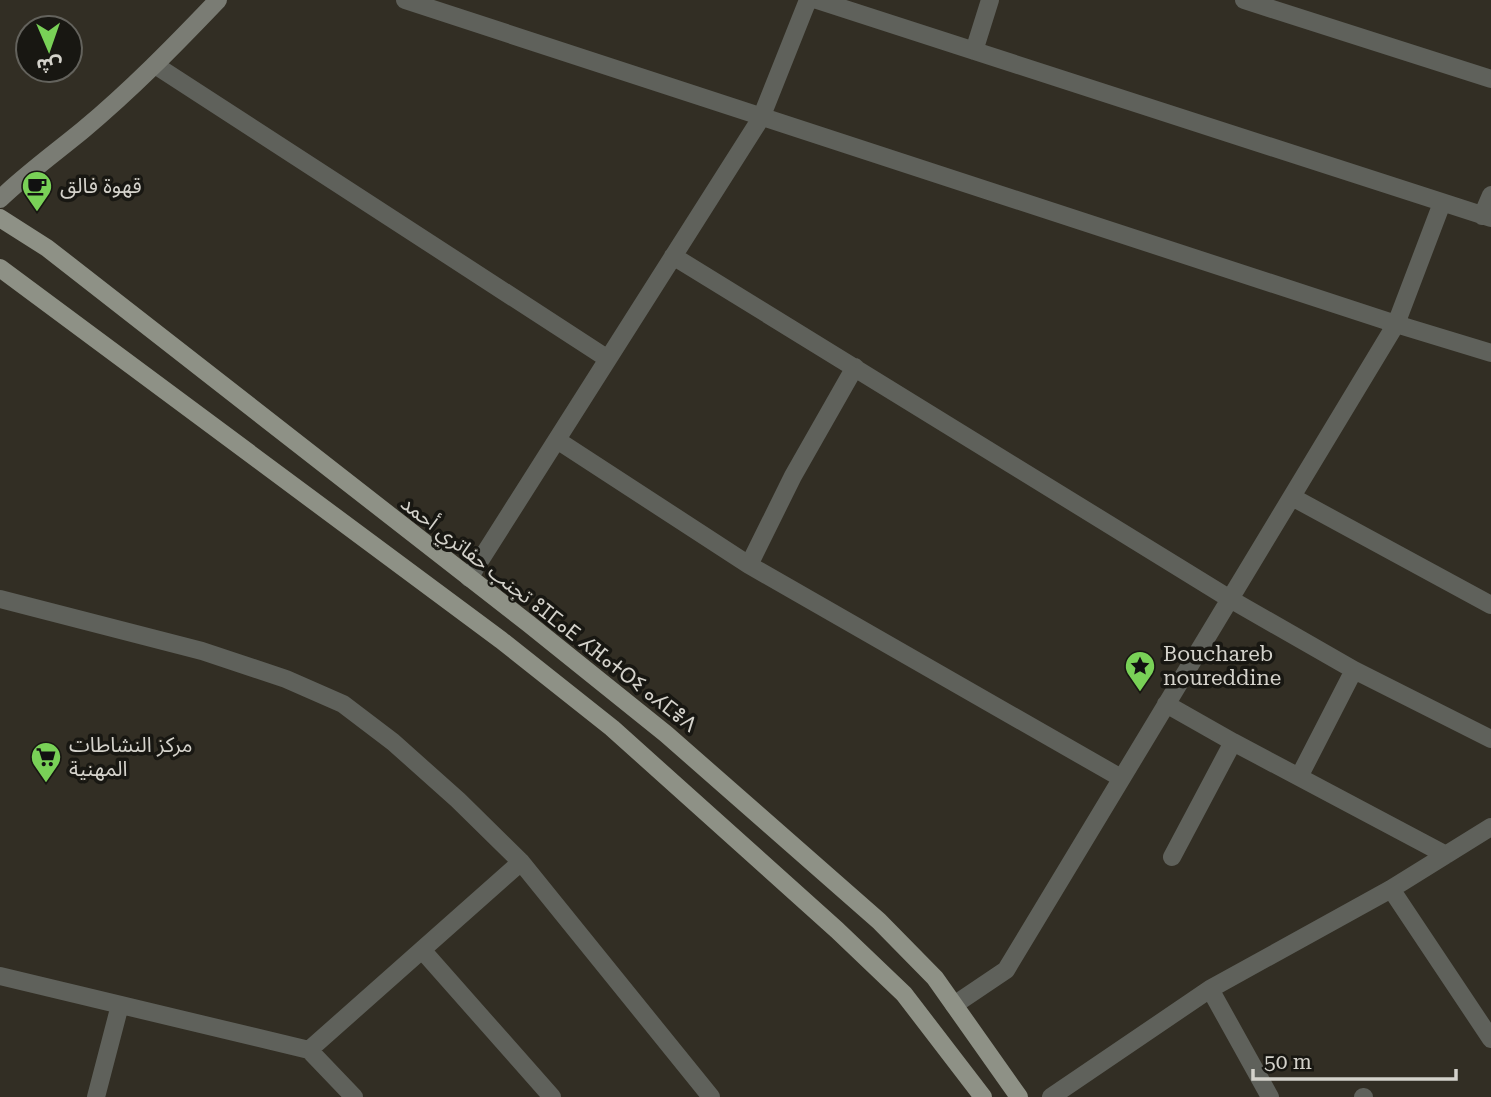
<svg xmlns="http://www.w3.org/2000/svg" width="1491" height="1097" viewBox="0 0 1491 1097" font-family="'Roboto Serif','Noto Sans Arabic','Noto Sans Tifinagh',serif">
<rect width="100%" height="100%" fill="#322e24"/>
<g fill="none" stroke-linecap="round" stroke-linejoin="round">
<path stroke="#5f615b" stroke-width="18" d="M405 0 1396 324 1491 353
M817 0 1491 218
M1244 0 1491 79
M974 51 990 0
M155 65 608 359
M1482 216 1491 195
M673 256 1230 599 1354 670 1491 739
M557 440 749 565 1121 778
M1292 497 1491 605
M749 565 793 476 855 367
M469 578 761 118 808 0
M0 599 202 651 286 679 343 704 393 742 458 800 521 862 711 1097
M1166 704 1233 742 1446 855
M1299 777 1354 670
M1172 857 1233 742
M1391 889 1491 1039
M423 951 552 1097
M0 976 309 1050 354 1097
M1210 989 1270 1097
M954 1005 1006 970 1396 324 1442 203
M309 1050 521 862
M96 1097 120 1005
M1051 1097 1210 989 1391 889 1491 827
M1363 1097H1364"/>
<path stroke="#7a7c74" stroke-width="18" d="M0 199C26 174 55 153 83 130 131 90 175 45 218 0"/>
<path stroke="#8e9186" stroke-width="18" d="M0 218 47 248 529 624 666 734 879 921 935 978 1019 1097
M0 268 501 640 612 728 837 930 904 994 983 1097"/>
</g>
<defs>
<g id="cafe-pin" transform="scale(1.575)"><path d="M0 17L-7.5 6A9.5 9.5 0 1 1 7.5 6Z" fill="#79d157" stroke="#181712"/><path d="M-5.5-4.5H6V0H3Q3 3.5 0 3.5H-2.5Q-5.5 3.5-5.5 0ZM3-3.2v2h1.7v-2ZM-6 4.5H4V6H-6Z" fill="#111"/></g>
<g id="sight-pin" transform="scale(1.575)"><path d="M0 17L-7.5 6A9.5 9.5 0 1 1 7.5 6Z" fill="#79d157" stroke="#181712"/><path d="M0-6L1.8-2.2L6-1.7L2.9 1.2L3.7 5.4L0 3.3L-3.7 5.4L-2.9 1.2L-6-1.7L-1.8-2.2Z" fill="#111"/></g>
<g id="supermarket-pin" transform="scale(1.575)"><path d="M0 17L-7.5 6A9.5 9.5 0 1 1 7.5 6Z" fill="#79d157" stroke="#181712"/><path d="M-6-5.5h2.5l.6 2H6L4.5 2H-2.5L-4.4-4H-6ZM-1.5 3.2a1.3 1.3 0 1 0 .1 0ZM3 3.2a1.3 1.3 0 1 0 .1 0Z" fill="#111"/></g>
</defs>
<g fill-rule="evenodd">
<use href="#cafe-pin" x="37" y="186"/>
<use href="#sight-pin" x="1140" y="666"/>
<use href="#supermarket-pin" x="46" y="757"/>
</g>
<g text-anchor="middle" stroke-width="7" stroke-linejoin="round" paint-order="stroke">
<g font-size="21" fill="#d4d2cb" stroke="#181712" text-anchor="start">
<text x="60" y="193">قهوة فالق</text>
<text x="1163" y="661">Bouchareb<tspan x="1163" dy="24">noureddine</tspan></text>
<text x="69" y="752">مركز النشاطات<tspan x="69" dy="24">المهنية</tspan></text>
</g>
<g font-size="21" fill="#d4d2cb" stroke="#181712">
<text transform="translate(549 614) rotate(38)" y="7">تجنب حفاتري أحمد ⵓⵊⵎⴰⴹ ⵃⴼⴰⵜⵔⵉ ⴰⵃⵎⴻⴷ</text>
</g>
</g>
<g transform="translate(49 49) rotate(178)"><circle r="33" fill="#181712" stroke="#63625c" stroke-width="2"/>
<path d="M0-5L12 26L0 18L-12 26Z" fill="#79d157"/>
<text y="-10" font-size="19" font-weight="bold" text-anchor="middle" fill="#d4d2cb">ش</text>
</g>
<path d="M1253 1069v10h203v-10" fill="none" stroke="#d4d2cb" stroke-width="3.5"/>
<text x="1264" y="1069" font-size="21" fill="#d4d2cb" stroke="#181712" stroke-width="5" paint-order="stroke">50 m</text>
</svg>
